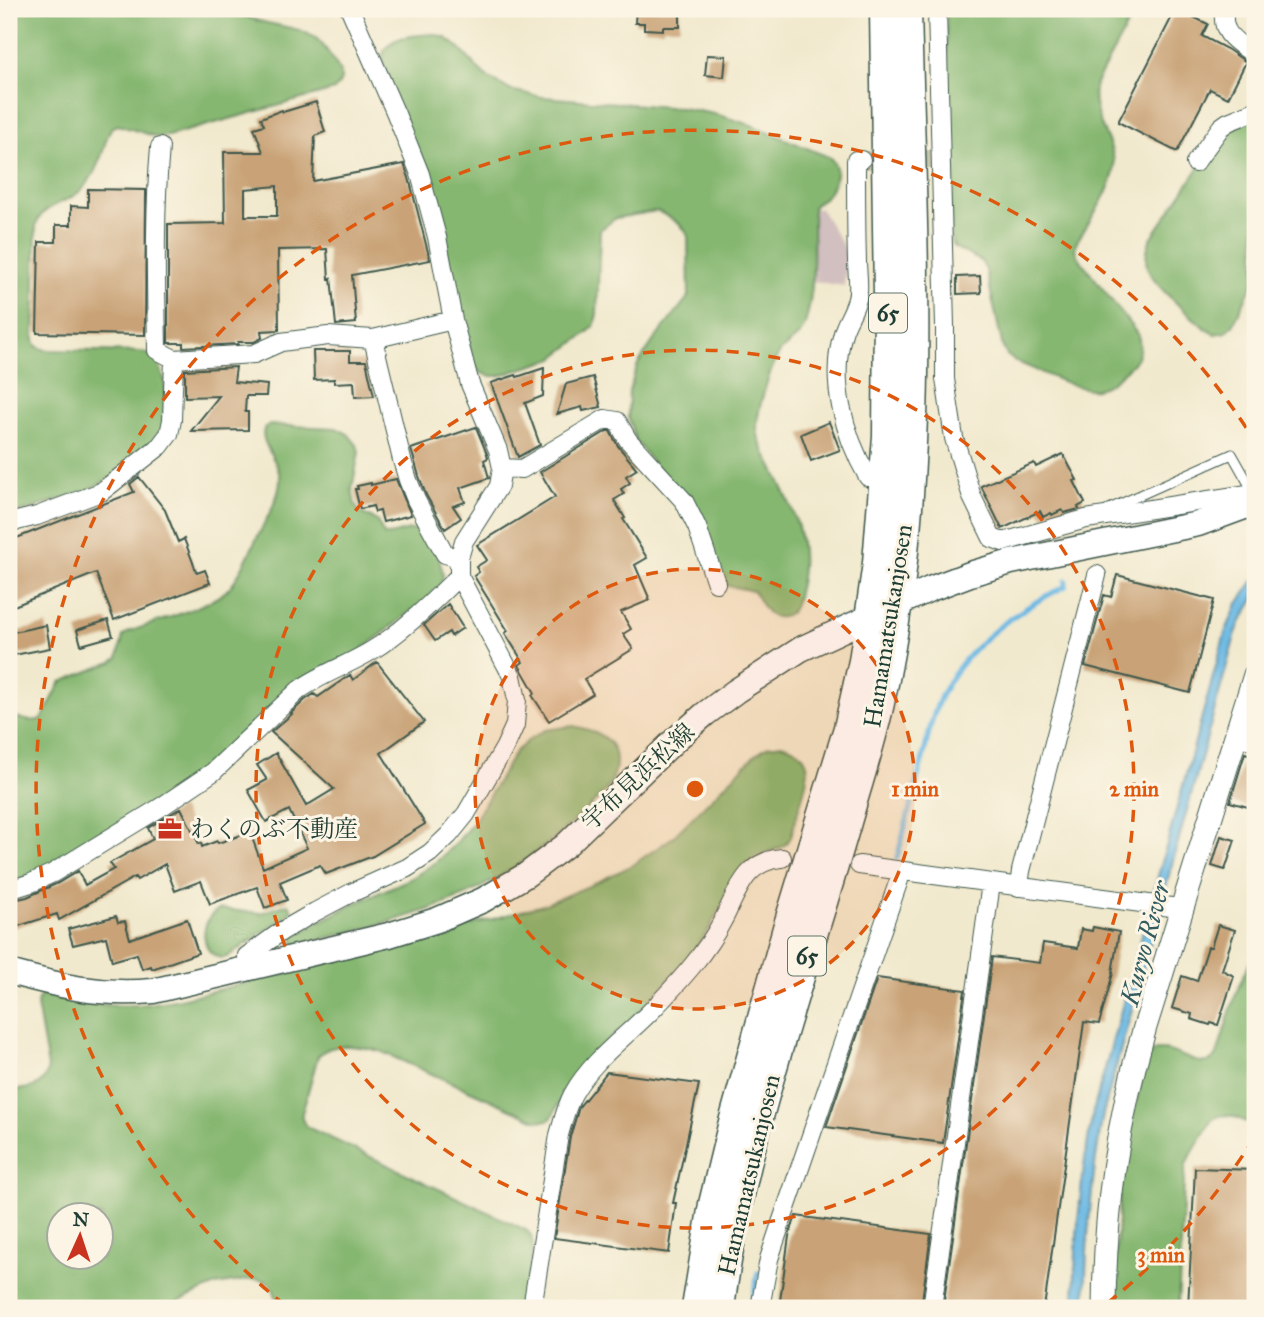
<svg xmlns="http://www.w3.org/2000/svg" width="1264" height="1317" viewBox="0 0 1264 1317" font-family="'IM FELL Great Primer','Noto Serif JP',serif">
<rect width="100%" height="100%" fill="#fcf5e5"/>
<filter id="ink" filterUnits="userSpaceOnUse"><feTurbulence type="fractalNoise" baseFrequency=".0143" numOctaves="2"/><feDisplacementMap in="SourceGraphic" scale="14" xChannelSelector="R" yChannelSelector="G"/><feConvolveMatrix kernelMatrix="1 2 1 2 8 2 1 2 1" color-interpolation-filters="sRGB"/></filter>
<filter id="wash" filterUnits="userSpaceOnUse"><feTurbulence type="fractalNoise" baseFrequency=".00686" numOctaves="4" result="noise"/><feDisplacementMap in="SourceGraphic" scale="28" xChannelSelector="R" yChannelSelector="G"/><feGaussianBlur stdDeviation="1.57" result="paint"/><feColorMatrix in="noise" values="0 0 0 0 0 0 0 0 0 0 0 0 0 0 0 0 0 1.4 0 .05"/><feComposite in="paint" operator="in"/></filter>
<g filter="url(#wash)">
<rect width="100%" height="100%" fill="#f1e9cd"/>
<path fill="#d2bfc0" d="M813 208H820L848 254 844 286 813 281Z"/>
<path fill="#86b771" stroke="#527a52" stroke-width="2" fill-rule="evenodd" d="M9 9H233C257 28 295 22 317 39 325 46 331 56 337 66 344 75 342 82 334 90L168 136 157 137 118 125 112 127C105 137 105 148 100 159 96 169 88 185 79 192 65 204 42 205 36 225L34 340 36 346 45 350 141 352 151 355 158 362 165 381 166 393 163 431 155 441 109 479 86 491 9 516Z
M946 9H1136L1096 83C1087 118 1118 143 1114 171 1111 191 1087 225 1076 243L1075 249 1077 255 1138 335C1142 349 1139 359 1128 368 1119 376 1109 387 1096 389 1079 392 1033 368 1015 361L1007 355 1003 348 986 270 981 261 954 247 951 239Z
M434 34 446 38 458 47 484 75 510 90 542 97 681 108 715 114 751 125 829 157C842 167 835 185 825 197 820 202 816 201 813 208 813 246 816 287 805 324 801 338 790 341 781 351 771 364 757 411 757 427 757 440 766 454 772 466 793 507 811 544 798 592 796 603 794 614 782 617 766 620 761 601 753 591L724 585 700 526 636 441 628 417 629 391 638 364 654 340 689 296 688 236C684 224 668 216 657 211L616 218 600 230 597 314 594 326 587 333 552 359 499 376H489L479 372 474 364 384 67C384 63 382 59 383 55 387 35 418 35 434 34Z
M1255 116V279L1233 325 1226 332 1214 334 1205 328C1190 315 1152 285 1147 267 1145 257 1147 250 1150 240L1220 137Z
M270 425 336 428 348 434 357 445 359 452 352 489 355 505 359 512 377 521 384 535C395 536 406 528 417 530 429 532 447 570 442 581 440 587 432 593 428 598L210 768 51 868 9 884V714C21 719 29 723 42 719L61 682 112 662 118 658 123 636 129 632C151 623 214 605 228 589 241 575 250 550 260 532 268 516 281 495 280 477 279 461 257 440 265 427Z
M573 726C594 730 617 738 616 763 616 786 597 799 582 814 538 855 487 890 430 909 388 924 345 933 302 944H295L292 940 296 935 321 921 356 903 412 878 436 862 457 842 475 820 515 752 530 739 545 730Z
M782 744C814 753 810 772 802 798 798 811 794 824 791 837L787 843 780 848 756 856 743 866 709 929 691 955 648 1003 592 1056 577 1072 565 1091 551 1119 544 1121 536 1120 380 1051C362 1047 332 1040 318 1056L302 1113C301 1119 303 1122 307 1127L526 1230 531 1235 533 1245 524 1308H280L274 1291 270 1284 262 1280 253 1279 216 1285 164 1308H9V1091C27 1088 45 1090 48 1067L37 1005 38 999 42 995C60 995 79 1002 97 1004 125 1008 153 1004 180 999L392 947 543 905 589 886 631 866 673 837 756 754 768 746ZM60 1216H102V1258H60Z
M288 904 291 907V911L288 915 227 957C204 963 194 923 219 909L261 913Z
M1255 953V1126C1241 1120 1224 1108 1211 1121L1186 1164 1184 1181 1178 1308H1112L1122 1162 1148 1053C1173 1039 1201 1078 1217 1055 1228 1020 1236 984 1255 953Z"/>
<path fill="#69b8e4" stroke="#447a8c" stroke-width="2" d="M1255 579V598L1240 623 1235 636 1103 1114C1091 1181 1086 1241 1085 1308H1074C1075 1242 1080 1177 1093 1112L1225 633 1237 605Z"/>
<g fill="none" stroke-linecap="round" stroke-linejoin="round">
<path stroke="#69b8e4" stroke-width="5" d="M897 858C906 823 915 788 924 754 929 733 933 711 943 692 968 644 1018 609 1066 586V580
M751 1308 758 1273"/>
</g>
<g id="blocks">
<path fill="#c9a377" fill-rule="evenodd" d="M636 9H680V27H663V30L644 29V23H635Z
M1176 9 1208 24 1202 36 1227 49 1246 62 1228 98 1210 89 1177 152 1118 122Z
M707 55 726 56 724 77 705 75Z
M316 102 325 132 315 136 313 181 404 164 409 178 430 260 352 275 356 323 336 325 331 278 329 279 327 249 278 250 279 330 261 331 262 338 254 342H238V344L183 347V343H168V224L225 223 224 152H263L254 128 264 125 261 118 282 110 283 112ZM277 186V216H245V189Z
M88 189 146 190 145 335 37 333 39 242H56V225H71V206L88 207Z
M980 276 981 293 957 294V277Z
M313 351H350V361H366L374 396 355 397 354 382 334 383V379L314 380Z
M236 367 234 382 267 385 266 396H246L245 412H248V430L191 431 219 396 185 397V370Z
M544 368 543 396 525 403 540 445 518 457 491 383 516 375 517 377Z
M593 377 601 407 583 411 582 407 557 414 566 384Z
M829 422 840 450 811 461 801 434Z
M476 427 487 454 488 458 484 460 489 478 460 488 465 502 453 506 461 518 445 529 426 495 419 476 411 449Z
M607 431H610L618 446 637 469 626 476 630 483 621 489 624 494 614 500 625 518 623 519 647 558 635 565 650 600 621 612 631 629 623 634 633 649 584 679 593 694 549 721 532 695 535 693 519 665 523 662 505 633 508 631 474 576 479 572 476 567 487 560 477 545 555 497 540 472Z
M1063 454 1077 480 1074 481 1085 503 1078 507 1079 509 1064 513 1062 510 1052 515 1051 513 1043 517 1040 511 1002 529 981 486 1034 463 1036 467Z
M139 477 165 510 178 542 184 539 197 573 205 570 210 583 114 620 96 573 9 608V541L134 492 130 484Z
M396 479 411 515 383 522 380 511 375 512 373 506 360 509 355 489H358L357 486 371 483V485Z
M1117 575 1214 600 1190 693 1085 666 1104 595 1111 597Z
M448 604 463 628 451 636 449 632 435 641 424 625Z
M108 620 113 636 81 645 77 630Z
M46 625 50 648 9 656V633Z
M377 662 424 722 381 753 425 824 373 856 326 874 320 865 280 882 287 900 265 908 257 887 210 904 201 881 175 891 165 864 137 880 135 877 59 920 57 914 9 929V901L27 897 58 883 78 871 85 885 114 869 110 863 153 839 148 828 181 808 199 844 201 843 202 847 217 841 218 843 250 832 263 868 307 848 289 810 266 822 248 790 267 780 257 765 276 753 306 806 334 789 271 732 292 714 291 713 305 700 314 694 318 697 350 675 353 680Z
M1245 753 1255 756V809L1230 802Z
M1221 836 1235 840 1225 870 1212 866Z
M116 916 118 922 125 921 130 939 187 919 198 953 152 969 151 966 142 969 137 954 112 961 106 937 73 945 68 929Z
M1218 925 1235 930 1222 970 1234 976 1218 1025 1211 1023 1210 1025 1191 1019 1192 1014 1172 1008 1182 976 1197 981 1208 947H1211Z
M1093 927 1119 932 1112 973H1113L1099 1024 1084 1022 1044 1308H943L992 957 1040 963 1043 943 1078 948 1081 929 1092 931Z
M877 978 965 990 943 1143 826 1127Z
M607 1072 699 1084 673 1203H676L669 1253 554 1238 570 1137 579 1107Z
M1195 1168 1255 1170V1308H1188Z
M796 1216 931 1234 921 1308H779L789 1236Z"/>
</g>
</g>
<g filter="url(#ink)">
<use href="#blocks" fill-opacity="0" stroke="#3e574b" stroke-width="2"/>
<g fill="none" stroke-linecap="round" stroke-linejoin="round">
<path stroke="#c7c7ae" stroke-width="18" stroke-dasharray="18 9" stroke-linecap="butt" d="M861 160 933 159"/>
<g stroke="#3e574b" stroke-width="11">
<path id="service" d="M1109 509 1232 454 1254 493"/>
</g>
<g stroke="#3e574b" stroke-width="20">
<path id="minor" d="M937 9 945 326V379L954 438 972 497 992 538 1003 542 1086 519 1254 493 1255 496
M1225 9C1219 34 1237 42 1255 55
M160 147C154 214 156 282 157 350L174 359
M861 160H856C856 194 856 228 857 261 857 273 860 288 857 299 854 311 846 322 843 333 829 381 844 435 868 477
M1195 163 1221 127 1228 122 1255 111
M373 339 402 460 408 480 416 500 445 554 459 558
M502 468 522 469 605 419 617 421 628 440 684 501 697 527 716 583
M9 523 37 516 101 492 160 446 169 434 172 420 174 359 254 354 281 342 328 336 373 339 453 320
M1236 736 1255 741
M859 865 1171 907 1182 910
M1019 887 1021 871 1097 575
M9 890 31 883 53 873 161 807 213 772 299 690C321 674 348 665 371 651 404 631 432 602 459 576
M250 969 247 956 282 931 315 912 351 893 407 868 430 853 449 835 466 814 505 747 515 725 517 700 512 676 459 576V558L464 541 499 486 502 468 498 450 470 384 453 320 437 237 420 174 396 114 350 9
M532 1308 559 1135C563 1121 566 1107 573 1094 592 1060 627 1036 654 1008 680 981 706 953 723 920 738 891 745 861 782 858
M760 1308 769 1259 780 1226 899 880 900 871
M932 1308 991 883"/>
</g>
<g stroke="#3e574b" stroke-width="25">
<path id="tertiary" d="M1104 1308C1105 1210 1117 1122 1145 1027L1255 675"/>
</g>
<g stroke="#3e574b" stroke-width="27">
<path id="secondary" d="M9 972C60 986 99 996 153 991L389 935 437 920 483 900 526 875 566 845 675 740 705 714 736 691 801 649 930 589 970 574 1011 562 1198 524 1255 503"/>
</g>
<g stroke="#3e574b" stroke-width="31">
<path id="primary" d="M696 1308 713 1204 732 1126 787 928 848 728 863 661 877 563 887 436 888 298 884 9
M720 1308C742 1134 806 969 853 801 863 767 874 733 881 698 930 473 912 237 907 9"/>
</g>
<use href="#service" stroke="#fff" stroke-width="9"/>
<use href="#minor" stroke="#fff" stroke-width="18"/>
<use href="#tertiary" stroke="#fff" stroke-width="23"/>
<use href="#secondary" stroke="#fff" stroke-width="24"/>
<use href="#primary" stroke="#fff" stroke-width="28"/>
</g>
</g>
<circle cx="695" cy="789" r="220" fill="#de580e" fill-opacity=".12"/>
<g fill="none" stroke="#de580e" stroke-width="3.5" stroke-dasharray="12 9">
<circle cx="695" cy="789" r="220"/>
<circle cx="695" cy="789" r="439"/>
<path d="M1254 1138A659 659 0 0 1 1105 1305M285 1305A659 659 0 1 1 1254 440"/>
</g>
<defs>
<g id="office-bare" transform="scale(1.89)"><path d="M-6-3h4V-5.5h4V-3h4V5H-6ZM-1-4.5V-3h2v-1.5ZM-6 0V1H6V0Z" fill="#c8321e" stroke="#fcf5e5" stroke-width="2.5" paint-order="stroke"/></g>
</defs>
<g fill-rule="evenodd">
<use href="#office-bare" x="170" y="829"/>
</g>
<g text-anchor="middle" stroke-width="6" stroke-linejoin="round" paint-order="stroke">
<g fill="#fcf5e5" stroke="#617469" stroke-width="2">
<rect x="869" y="293.5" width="38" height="39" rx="5"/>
<rect x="788" y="936.5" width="38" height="39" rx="5"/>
</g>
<g font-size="23" font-weight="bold" fill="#1f3d34">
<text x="888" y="321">65</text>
<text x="807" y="964">65</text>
</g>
<g font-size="24" fill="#1f3d34" stroke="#fcf5e5">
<text transform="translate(888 626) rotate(-81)" y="8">Hamamatsukanjosen</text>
<text transform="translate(638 777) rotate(-43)" y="8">宇布見浜松線</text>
<text transform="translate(749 1175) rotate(-77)" y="8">Hamamatsukanjosen</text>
</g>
<g font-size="24" fill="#1f3d34" stroke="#fcf5e5" text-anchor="start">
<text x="190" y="837">わくのぶ不動産</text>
</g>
<g font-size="26" font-style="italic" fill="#325c60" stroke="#fcf5e5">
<text transform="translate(1145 943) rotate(-75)" y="9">Kuryo River</text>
</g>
</g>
<circle cx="695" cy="789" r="10" fill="#de580e" stroke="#fcf5e5" stroke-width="3.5"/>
<g font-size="21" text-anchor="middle" font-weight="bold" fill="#de580e" stroke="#fcf5e5" stroke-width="6" stroke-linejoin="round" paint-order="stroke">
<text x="915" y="796">1 min</text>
<text x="1134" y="796">2 min</text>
<text x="1161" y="1262">3 min</text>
</g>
<rect width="1264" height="1317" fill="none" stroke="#fcf5e5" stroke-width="35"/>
<g transform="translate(80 1236) rotate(3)"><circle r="33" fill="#fcf5e5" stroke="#a4ab9e" stroke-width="2"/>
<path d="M0-5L12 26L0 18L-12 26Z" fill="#c8321e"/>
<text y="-10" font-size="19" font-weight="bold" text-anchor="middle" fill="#1f3d34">N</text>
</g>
</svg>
